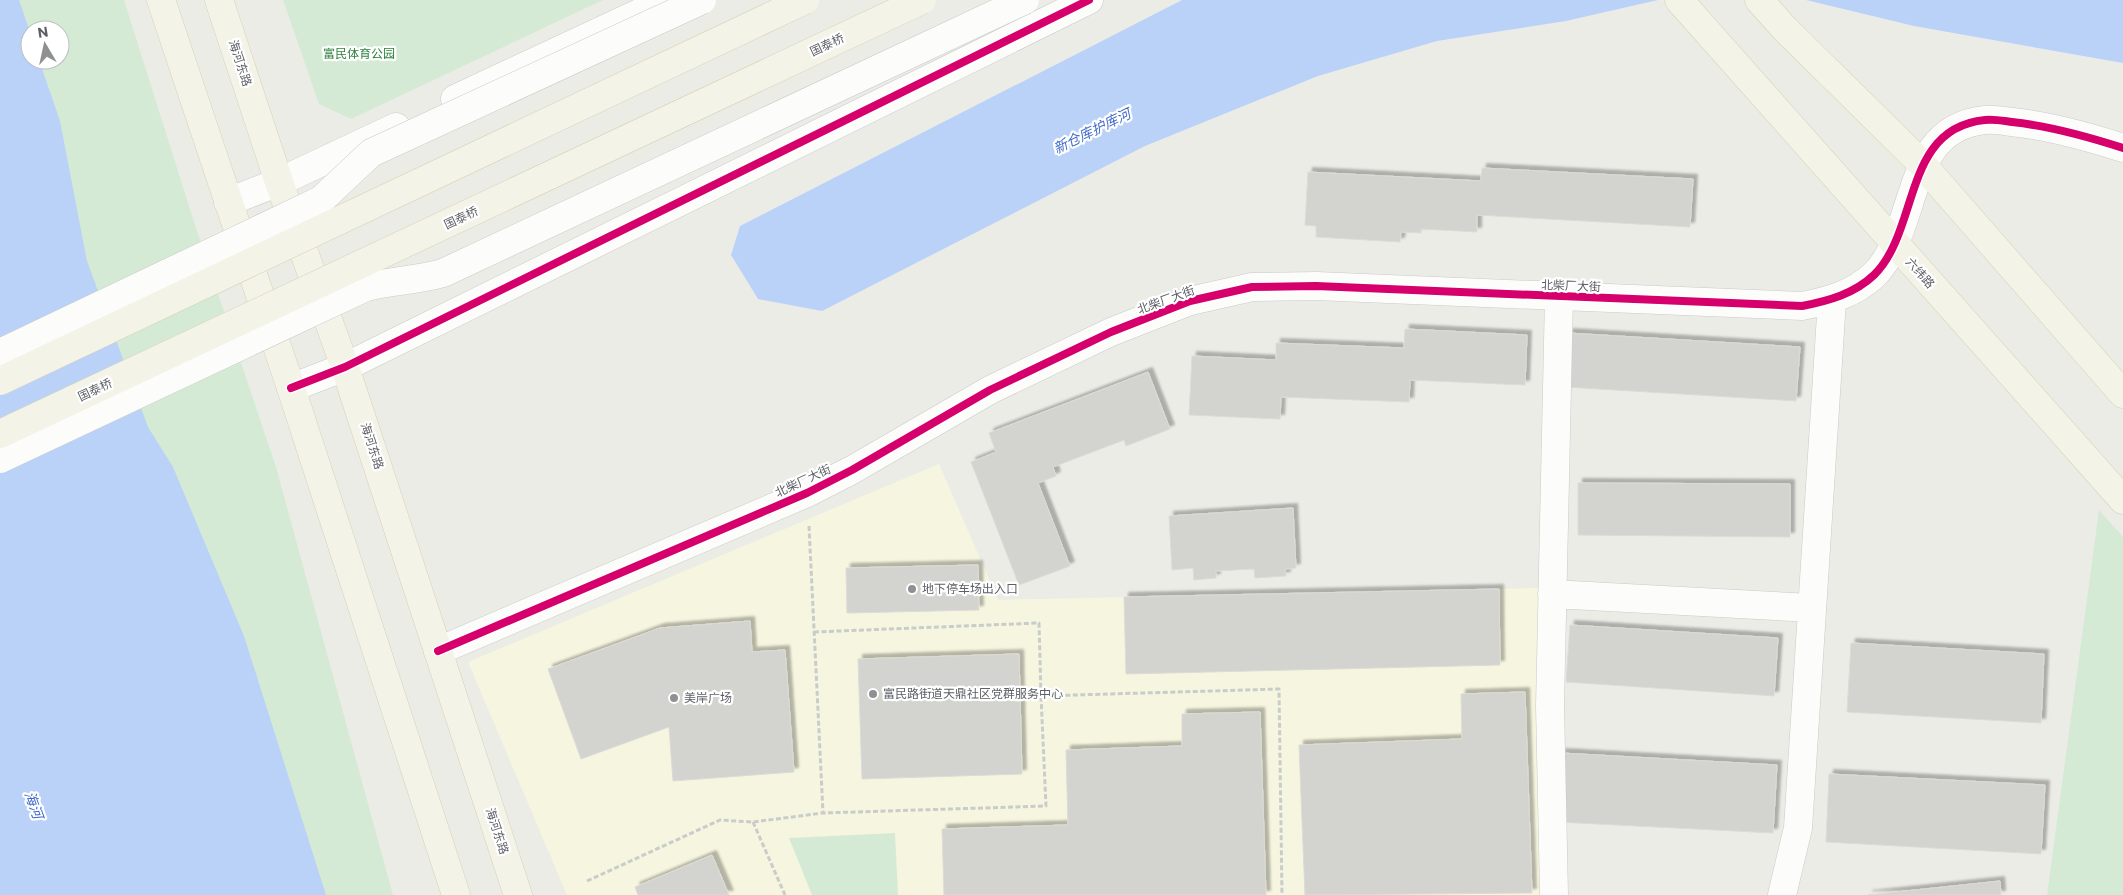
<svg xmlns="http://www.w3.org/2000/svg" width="2123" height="895" viewBox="0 0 2123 895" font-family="Commissioner,'Noto Sans SC',sans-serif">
<defs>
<filter id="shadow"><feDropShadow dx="4.5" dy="-4.5" stdDeviation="1" flood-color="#0004"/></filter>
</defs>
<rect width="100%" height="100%" fill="#ecece7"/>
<path fill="#f6f5df" d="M939 464 998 600 1540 588 1547 895H567L468 662Z"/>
<path fill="#d4ead5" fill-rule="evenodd" d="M0 0H124L195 225 276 467 393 895H0ZM30 30H60V60H30Z
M283 0H603L351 119 319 104Z
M2099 510 2123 537V895H2047Z
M895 833 898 895H812L789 838Z"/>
<path fill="#bad2f8" d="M0 0H19L30 32V60H39L60 121 87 261 148 427 173 467 244 636 326 895H0Z
M1182 0H1658L1566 21 1437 41 1318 76 1145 146 822 311 758 299 731 255 740 226Z
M1806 0H2123V63L1914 26Z"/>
<path fill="#d3d3d0" stroke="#dcdbd6" filter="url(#shadow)" d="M1482 168 1693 179 1690 227 1477 215V232L1421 229V233L1401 232 1400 242 1316 237V226L1305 225 1308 172 1481 181Z
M1405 329 1527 335 1525 385 1410 380 1409 402 1281 397 1280 419 1189 415 1192 356 1276 360V343L1404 348Z
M1568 333 1800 347 1796 401 1565 387Z
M1148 372 1170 429 1126 446 1124 440 1053 467 1056 476 1038 483 1070 566 1019 585 971 462 996 452 989 433Z
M1578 483 1790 484V537L1578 535Z
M1293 508 1296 568 1285 569 1286 576 1255 578 1254 569 1216 571V578L1194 580 1193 568 1172 570 1169 516Z
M978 565 979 610 847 613 846 568Z
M1499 589 1500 665 1126 674 1124 597Z
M750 621 752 652 785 650 794 772 673 781 669 727 581 759 548 669 660 628Z
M1570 625 1778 638 1774 696 1566 682Z
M1851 643 2044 654 2041 723 1847 712Z
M1019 654 1022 774 862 779 858 659Z
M1525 692 1532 893 1305 895 1299 745 1462 739 1461 694Z
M1260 712 1266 895H944L942 829 1068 825 1066 750 1182 746V714Z
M1561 753 1777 765 1773 833 1558 822Z
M1829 774 2045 785 2041 854 1826 842Z
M712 855 729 895H638L635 887Z
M2000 881 2001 895H1868Z"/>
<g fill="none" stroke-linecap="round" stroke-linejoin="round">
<g stroke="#c9cac9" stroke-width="29">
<path id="minor" d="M455 99 667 0
M228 202 279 182 396 127
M291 388 345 367 1089 0
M1552 594 1811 608
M438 651 807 493 852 470 990 390 1111 332 1190 301 1252 287 1316 286 1802 306C1828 301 1854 294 1874 275 1920 230 1902 128 1985 120 1994 119 2004 121 2012 122 2050 126 2086 136 2123 148
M1554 895 1550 706 1559 297
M1782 895 1798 828 1832 300"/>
</g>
<g stroke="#d5d2b4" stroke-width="29">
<path id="major" d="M161 0 291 388 456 895
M219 0 279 182 345 367 518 895
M1679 0 2123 500
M1759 0 1785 29 1922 164 2123 394"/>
</g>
<path stroke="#c8cdcb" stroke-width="3" stroke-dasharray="5 2.5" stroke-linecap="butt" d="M809 526 823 813
M814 632 1039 623 1041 696
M753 822 785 895
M587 881 720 820 753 822 823 813 1046 806 1041 696 1279 689 1282 895"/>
<use href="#minor" stroke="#fcfcfb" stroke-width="28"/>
<use href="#major" stroke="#f3f3e8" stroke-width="28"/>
<g stroke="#c9cac9" stroke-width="29" stroke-linecap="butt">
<path id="minor-bridge" d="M0 353 321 200 371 153 702 0
M0 459 366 287C392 281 418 280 443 273L1025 0"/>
</g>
<g stroke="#d5d2b4" stroke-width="29" stroke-linecap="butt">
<path id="major-bridge" d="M0 381 805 0
M0 434 922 0"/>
</g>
<use href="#minor-bridge" stroke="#fcfcfb" stroke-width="28"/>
<use href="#major-bridge" stroke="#f3f3e8" stroke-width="28"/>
<g stroke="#fff" stroke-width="11">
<path id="cycleway" d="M291 388 345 367 1089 0
M438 651 807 493 852 470 990 390 1111 332 1190 301 1252 287 1316 286 1802 306C1828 301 1854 294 1874 275 1920 230 1902 128 1985 120 1994 119 2004 121 2012 122 2050 126 2086 136 2123 148"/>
</g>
<use href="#cycleway" stroke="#d6006c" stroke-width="8"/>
</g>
<g fill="#8e9092" stroke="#fff" stroke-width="2">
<circle cx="912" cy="589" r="5"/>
<circle cx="873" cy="694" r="5"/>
<circle cx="674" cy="698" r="5"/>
</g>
<g text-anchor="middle" stroke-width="4.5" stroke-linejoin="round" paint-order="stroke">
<g font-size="12" fill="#5c5f65" stroke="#fff">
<text transform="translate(827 45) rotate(-25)" y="4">国泰桥</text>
<text transform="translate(240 63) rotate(72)" y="4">海河东路</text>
<text transform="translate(461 218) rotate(-25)" y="4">国泰桥</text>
<text transform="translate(1920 273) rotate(48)" y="4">六纬路</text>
<text transform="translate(1571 286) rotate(2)" y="4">北柴厂大街</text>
<text transform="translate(1166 300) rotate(-20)" y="4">北柴厂大街</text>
<text transform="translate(95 390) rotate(-25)" y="4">国泰桥</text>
<text transform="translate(372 446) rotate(72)" y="4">海河东路</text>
<text transform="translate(803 481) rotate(-25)" y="4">北柴厂大街</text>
<text transform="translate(497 831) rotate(72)" y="4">海河东路</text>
</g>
<g font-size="12" fill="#308142" stroke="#fff">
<text x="359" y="58">富民体育公园</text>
</g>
<g font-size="12" fill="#5c5f65" stroke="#fff" text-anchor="start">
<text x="922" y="593">地下停车场出入口</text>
<text x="883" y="698">富民路街道天鼎社区党群服务中心</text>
<text x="684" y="702">美岸广场</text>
</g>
<g font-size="14" font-style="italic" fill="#416bc9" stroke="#fff">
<text transform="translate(1092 131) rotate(-26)" y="5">新仓库护库河</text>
<text transform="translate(34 805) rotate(70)" y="5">海河</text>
</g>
</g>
<g transform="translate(45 45) rotate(351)"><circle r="24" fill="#ffffff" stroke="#bebfc1"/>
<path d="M0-4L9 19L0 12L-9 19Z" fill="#8e9092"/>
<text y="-8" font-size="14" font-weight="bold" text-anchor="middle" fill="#5c5f65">N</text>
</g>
</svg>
